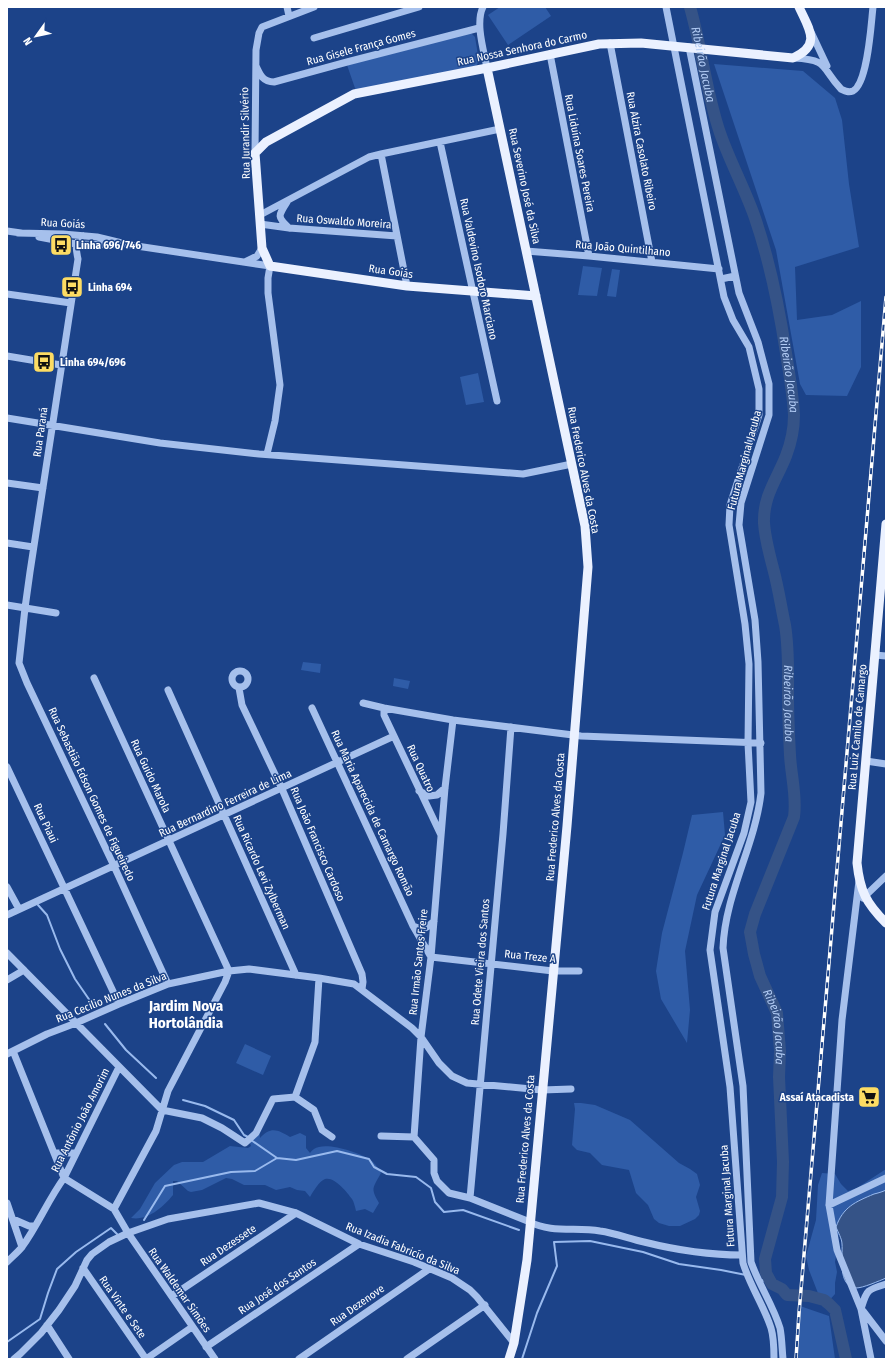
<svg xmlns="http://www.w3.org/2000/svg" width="893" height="1366" viewBox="0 0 893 1366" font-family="'Fira Sans Condensed',sans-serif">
<rect width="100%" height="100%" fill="#1c4389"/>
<path fill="#2f5ca7" d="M500 7H545L551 16 508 45 488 15Z
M471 33 475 37 479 61 476 66 356 91 347 65Z
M714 64 803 71 835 98 842 120 849 184 859 247 795 267 797 320 832 315 861 301V367L847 396 806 395 800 384 776 250Z
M583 266 602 268 597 296 578 295Z
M612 269 620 270 616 297 607 296Z
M478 373 484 402 466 405 460 377Z
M303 662 321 664 320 673 301 670Z
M394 678 410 681 408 689 393 686Z
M723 812 725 835 697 895 685 951 690 1010 687 1043 661 999 656 971 662 933 683 853 692 815Z
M245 1044 271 1056 263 1075 236 1063Z
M574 1103H581L595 1105 630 1120 679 1163 690 1169 697 1174 700 1185 696 1197 700 1211 699 1215 695 1219 680 1226H669L659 1223 654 1219 648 1205 636 1193 629 1170 602 1165 590 1153 577 1150 572 1145 575 1109Z
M259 1129 260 1138C271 1126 278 1130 290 1137L300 1133 306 1136V1148L310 1153C311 1152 312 1150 314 1149 325 1141 358 1152 369 1159 374 1162 378 1167 381 1173 373 1188 370 1188 379 1203L373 1213 365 1209 356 1211C355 1207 354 1202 352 1199 347 1192 334 1176 325 1179 319 1181 313 1192 310 1197L305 1191 297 1190 290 1187 276 1190 265 1185H244L232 1179 226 1178 202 1190 191 1192 188 1191 177 1181H173V1195C163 1207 148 1221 131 1218L140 1209 155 1183 174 1165 182 1162H203L230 1146 248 1148 251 1146 250 1143Z
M886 1169V1205L841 1232 835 1240 837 1250 835 1262 837 1272 835 1283V1294L827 1303 823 1306 809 1270 806 1256 816 1220 818 1185 822 1173 835 1174 841 1184 848 1191 857 1188Z
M800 1306 829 1316 835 1359H798Z"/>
<path fill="#355387" stroke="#99baee" d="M886 1190V1278C879 1281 863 1288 856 1288 837 1286 843 1256 842 1244 842 1239 838 1232 836 1227 843 1207 855 1202 874 1194 878 1193 882 1192 886 1190Z"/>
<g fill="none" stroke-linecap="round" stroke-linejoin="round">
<path stroke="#99baee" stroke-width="2" d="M38 905 47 915 60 949 75 979 95 1008
M105 1024 126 1050 156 1078
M183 1100 205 1106 234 1120 244 1135 248 1137
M251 1140 277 1158 296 1160 337 1151 369 1159 374 1167 387 1174 416 1177 431 1188 435 1202 444 1212 463 1210 519 1230
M144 1220 165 1186 231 1172 255 1171 277 1158
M762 1280 772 1284
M7 1342 40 1319 48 1293 57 1269 76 1252 111 1228 117 1234
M522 1359 537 1313 557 1266 554 1242 590 1241 643 1252 679 1264 721 1270 746 1275"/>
<path stroke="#355387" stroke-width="12" id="s1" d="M690 7C702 49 706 92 720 133 730 162 745 189 755 218 770 262 779 307 786 353 789 373 793 394 794 415 794 429 791 443 786 456 777 479 763 496 764 523 765 538 769 553 773 568 778 586 781 606 785 625 789 649 788 672 788 696 788 716 789 735 790 755 791 776 797 796 794 817L755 914 750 932 754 954 760 976 777 1013 780 1051 779 1077 783 1162 782 1197 765 1259 766 1273 772 1284 782 1289 787 1295 809 1296 824 1300 829 1304 835 1310 846 1359"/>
<path stroke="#a6c0ec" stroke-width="7" d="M287 7 289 16
M483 7C475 23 484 51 487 68
M666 7 724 297 733 320 749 347 759 389V415L730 505 729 525 745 624 749 664 748 743 751 802 744 833 715 912 710 950 730 1087 743 1263C750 1286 764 1306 771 1328 774 1338 774 1349 774 1359
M811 32 827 66
M314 38 419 7
M610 43 652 262
M689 47 739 293 758 342 769 384V415L741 503 739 525 755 620 758 662 761 793C755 846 725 894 723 948L743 1086 751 1262C759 1285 773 1305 780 1328 782 1338 782 1349 783 1359
M550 54 589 256
M794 58C830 60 820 67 841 89 845 91 848 93 853 91 868 83 871 24 873 7
M256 66C260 75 263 82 274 82L347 62 479 28
M440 142 497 401
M255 153 256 50 259 33 262 27 314 7
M381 154 407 286
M287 202C278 216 277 217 289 228
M260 215 369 157 381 154 500 129
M260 224 289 228 397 236
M7 231 21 233
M18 233 63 234 97 237 130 245 270 266 268 278V293L280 385 275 421 267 454
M83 236C74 241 76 250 78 259L30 572 25 608 19 663 27 683 114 866 168 984
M39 237 76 244 116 245
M526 251 589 256 719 269
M245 262 257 256 262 248
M721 279 735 276
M7 294 71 303
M7 356 61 365
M7 418 160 443 259 454 523 474 572 464
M7 483 43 488
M7 543 33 547
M7 605 56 613
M875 655 886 656
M232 679a8 8 0 1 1 16 0a8 8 0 1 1-16 0Z
M94 678 229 971 225 982 168 1091 156 1131 114 1209
M239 688 242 705 282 789 362 974 363 982 362 989
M168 690 296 975
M363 703 384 708 453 720 581 736 761 743
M312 708 413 926 431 957 553 971H579
M384 708V715L441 835
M866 761 886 764
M7 767 119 1004
M419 791 429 796 437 795 445 788
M859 881 842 1020 829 1205 837 1250 861 1309 871 1359
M7 887 19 909
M863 898 886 876
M7 915 394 736
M413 926C423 931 426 929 434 921
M7 953 162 1110 202 1118 222 1128 245 1143 256 1133 273 1099 295 1097
M7 980 24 970
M13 1051 64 1178 114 1209 128 1233 215 1359
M7 1054 47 1034 76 1023 119 1004 168 984 229 971 249 969 319 978 354 984 412 1028 421 1037 439 1063 452 1076 467 1083 542 1090 571 1089
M295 1097 315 1042 319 978
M295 1097 314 1110 322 1130 332 1137
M381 1136 414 1137 434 1160V1173L437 1181 449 1193 470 1198 530 1222C550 1233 577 1227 600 1231 615 1233 630 1239 644 1242 676 1250 709 1255 742 1255
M414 1137 421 1037 431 957 445 788 453 720
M54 1153H76
M470 1198 503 834 511 727
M7 1203 22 1247
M829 1205 886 1178
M13 1219 29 1226H35
M7 1262C12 1257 18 1252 22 1247 38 1225 48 1200 64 1178L119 1067
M83 1268 146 1359
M172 1296 296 1213
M861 1309C867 1290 866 1290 886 1284
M863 1311 886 1341
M47 1325 69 1359
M206 1347 359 1244
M14 1359 20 1354 41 1333 59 1310 75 1286 87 1260 92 1254 109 1242 128 1233 168 1219 259 1203 296 1213 359 1244 414 1262 452 1278 470 1290 477 1297 514 1343
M146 1359 192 1327
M299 1359 429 1269
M407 1359 485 1305"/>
<path stroke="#ebf1ff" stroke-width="9" d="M487 68 585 526 588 567 567 826 527 1260 514 1343 509 1359
M536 296 407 286 270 266 262 248 255 153 266 142 354 94 487 68 599 44 641 43 793 58C822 45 809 29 799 7
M886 524 857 863C860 891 866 903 886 923"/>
<g stroke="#fff" stroke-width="3.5">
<path id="rail" d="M796 1359 799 1313 886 297"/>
</g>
<use href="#rail" stroke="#1c4389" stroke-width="2" stroke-dasharray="6" stroke-linecap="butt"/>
</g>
<defs>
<g id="bus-square" transform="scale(1.15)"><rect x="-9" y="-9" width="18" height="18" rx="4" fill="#fddc63" stroke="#1c4389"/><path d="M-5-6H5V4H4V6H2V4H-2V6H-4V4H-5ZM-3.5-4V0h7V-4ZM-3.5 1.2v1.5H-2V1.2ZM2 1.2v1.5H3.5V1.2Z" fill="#111"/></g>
<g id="supermarket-square" transform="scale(1.15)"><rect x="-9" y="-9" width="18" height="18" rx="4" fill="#fddc63" stroke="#1c4389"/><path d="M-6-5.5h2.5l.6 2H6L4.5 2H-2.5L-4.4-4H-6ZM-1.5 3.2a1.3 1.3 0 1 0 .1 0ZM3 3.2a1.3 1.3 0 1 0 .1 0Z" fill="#111"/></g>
</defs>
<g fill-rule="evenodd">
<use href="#bus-square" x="61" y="245"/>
<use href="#bus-square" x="72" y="287"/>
<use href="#bus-square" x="44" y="362"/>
<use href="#supermarket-square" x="869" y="1097"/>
</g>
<g text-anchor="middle" stroke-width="3" stroke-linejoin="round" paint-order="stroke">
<g font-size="11" fill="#fff" stroke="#1c4389">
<text transform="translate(361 47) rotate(-15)" y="4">Rua Gisele França Gomes</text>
<text transform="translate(522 48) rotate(-12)" y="4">Rua Nossa Senhora do Carmo</text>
<text transform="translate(245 133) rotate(-91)" y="4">Rua Jurandir Silvério</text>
<text transform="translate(642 151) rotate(79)" y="4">Rua Alzira Casolato Ribeiro</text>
<text transform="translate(580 153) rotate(79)" y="4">Rua Liduína Soares Pereira</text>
<text transform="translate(525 186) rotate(78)" y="4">Rua Severino José da Silva</text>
<text transform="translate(344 221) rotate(4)" y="4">Rua Oswaldo Moreira</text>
<text transform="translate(63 223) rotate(3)" y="4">Rua Goiás</text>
<text transform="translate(623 248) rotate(5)" y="4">Rua João Quintilhano</text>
<text transform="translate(479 269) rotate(78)" y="4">Rua Valdevino Isodoro Marciano</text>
<text transform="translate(391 271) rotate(8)" y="4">Rua Goiás</text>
<text transform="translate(40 432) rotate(-82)" y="4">Rua Paraná</text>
<text transform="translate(744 460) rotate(-75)" y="4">Futura Marginal Jacuba</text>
<text transform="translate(584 470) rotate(79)" y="4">Rua Frederico Alves da Costa</text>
<text transform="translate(857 727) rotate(-85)" y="4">Rua Luiz Camilo de Camargo</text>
<text transform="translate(421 768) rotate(65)" y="4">Rua Quatro</text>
<text transform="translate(151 776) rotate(65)" y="4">Rua Guido Marola</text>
<text transform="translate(92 794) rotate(65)" y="4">Rua Sebastião Edson Gomes de Figueiredo</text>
<text transform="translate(225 803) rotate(-25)" y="4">Rua Bernardino Ferreira de Lima</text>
<text transform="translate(373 813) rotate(65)" y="4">Rua Maria Aparecida de Camargo Romão</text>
<text transform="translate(555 817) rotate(-85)" y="4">Rua Frederico Alves da Costa</text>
<text transform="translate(46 823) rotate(65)" y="4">Rua Piaui</text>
<text transform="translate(318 844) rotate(67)" y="4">Rua João Francisco Cardoso</text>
<text transform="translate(721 861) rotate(-72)" y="4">Futura Marginal Jacuba</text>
<text transform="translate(262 872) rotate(66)" y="4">Rua Ricardo Levi Zylberman</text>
<text transform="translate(530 956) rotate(6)" y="4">Rua Treze A</text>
<text transform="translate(418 962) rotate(-84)" y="4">Rua Irmão Santos Freire</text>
<text transform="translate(480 962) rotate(-85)" y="4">Rua Odete Vieira dos Santos</text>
<text transform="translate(111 997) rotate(-22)" y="4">Rua Cecilio Nunes da Silva</text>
<text transform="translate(80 1120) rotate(-63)" y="4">Rua Antônio João Amorim</text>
<text transform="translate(525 1139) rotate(-85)" y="4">Rua Frederico Alves da Costa</text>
<text transform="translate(727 1196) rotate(-94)" y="4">Futura Marginal Jacuba</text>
<text transform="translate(228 1245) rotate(-34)" y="4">Rua Dezessete</text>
<text transform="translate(403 1248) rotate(22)" y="4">Rua Izadia Fabricío da Silva</text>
<text transform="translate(277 1286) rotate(-34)" y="4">Rua José dos Santos</text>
<text transform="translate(180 1290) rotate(55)" y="4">Rua Waldemar Simões</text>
<text transform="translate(357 1305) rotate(-35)" y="4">Rua Dezenove</text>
<text transform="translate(123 1307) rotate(55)" y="4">Rua Vinte e Sete</text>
</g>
<g font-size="11" font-weight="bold" fill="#fff" stroke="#1c4389" text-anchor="start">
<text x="76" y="249">Linha 696/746</text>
<text x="88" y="291">Linha 694</text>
<text x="60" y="366">Linha 694/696</text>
<text x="854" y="1101" text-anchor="end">Assaí Atacadista</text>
</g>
<g font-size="12" font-style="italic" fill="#b1cbf4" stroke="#1c4389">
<text dy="4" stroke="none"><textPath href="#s1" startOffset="59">Ribeirão Jacuba</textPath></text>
<text dy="4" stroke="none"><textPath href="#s1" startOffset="382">Ribeirão Jacuba</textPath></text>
<text dy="4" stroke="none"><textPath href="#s1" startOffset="719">Ribeirão Jacuba</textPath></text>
<text dy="4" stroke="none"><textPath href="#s1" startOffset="1055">Ribeirão Jacuba</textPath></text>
</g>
<g font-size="15" font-weight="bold" fill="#fff" stroke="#1c4389">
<text x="186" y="1011">Jardim Nova<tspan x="186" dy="17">Hortolândia</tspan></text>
</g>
</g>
<rect width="893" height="1366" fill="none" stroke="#ffffff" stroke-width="16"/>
<g transform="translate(36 36) rotate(237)" stroke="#1c4389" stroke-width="3" paint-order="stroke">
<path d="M0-3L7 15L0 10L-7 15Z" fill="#ffffff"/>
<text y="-6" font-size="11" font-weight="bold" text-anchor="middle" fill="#ffffff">N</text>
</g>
</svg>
